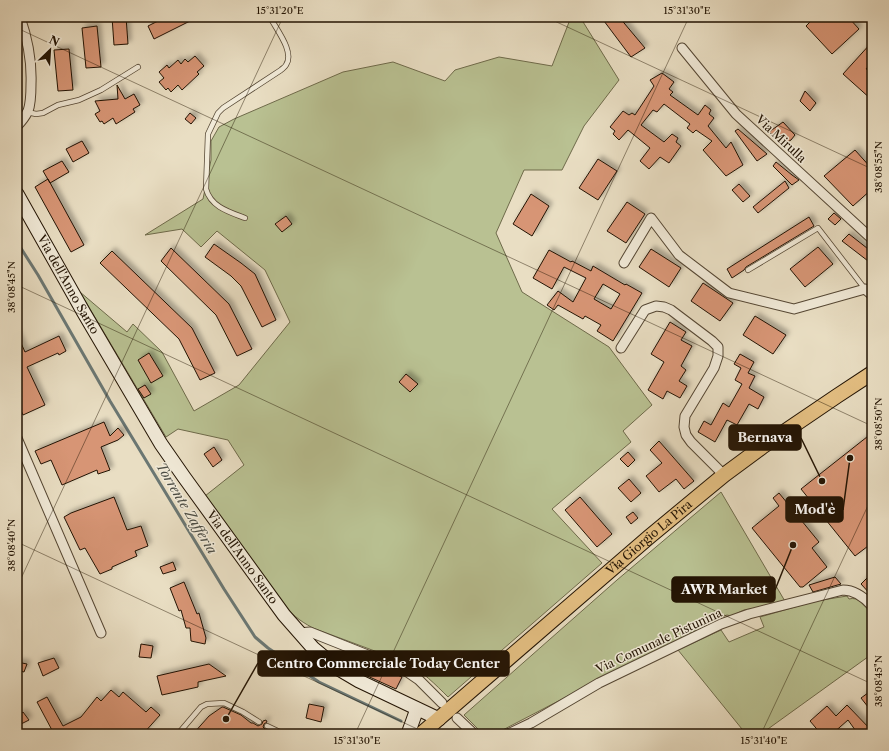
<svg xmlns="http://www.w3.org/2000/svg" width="889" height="751" viewBox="0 0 889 751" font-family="'Libre Caslon Text',serif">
<defs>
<filter id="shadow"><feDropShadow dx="3.5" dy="-3.5" stdDeviation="2" flood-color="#0004"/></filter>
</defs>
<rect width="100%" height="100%" fill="#e9dec3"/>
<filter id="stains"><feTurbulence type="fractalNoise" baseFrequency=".005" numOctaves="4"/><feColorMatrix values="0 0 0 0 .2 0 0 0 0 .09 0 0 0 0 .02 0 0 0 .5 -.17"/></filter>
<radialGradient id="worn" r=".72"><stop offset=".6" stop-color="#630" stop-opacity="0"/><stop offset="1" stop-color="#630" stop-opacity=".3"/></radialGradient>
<path fill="#b9c192" stroke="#6e6a4a" d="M571 17H580L619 80 584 126 562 170H524L496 233 522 292 609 347 652 405 623 431 631 442 552 509 602 563 448 697C435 684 423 672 407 663L313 628C298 620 292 614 280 602L205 496 244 465 228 440 178 429 166 437 80 292 127 332 133 324 162 352 194 411 239 385 290 322 265 270 217 231 201 247 182 229 145 235 203 199 211 160V141L219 127 234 119 343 72 393 62 445 81 455 70 499 57 552 66Z
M721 492 786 603 744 610 731 616 727 615 722 617 720 620 568 696 495 734H483L464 715 617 580Z
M847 596 849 599C858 596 865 606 872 612V654L761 734H746L678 650 721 630 729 642 764 627 760 617 816 601Z"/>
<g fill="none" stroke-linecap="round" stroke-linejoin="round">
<path stroke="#6b7773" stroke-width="3" d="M17 242 38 275 110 401 224 589 255 637 268 648 319 682 401 721"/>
</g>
<path fill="#d79575" stroke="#221303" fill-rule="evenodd" filter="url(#shadow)" d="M112 17H126L128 44 114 45Z
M166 17H198L154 39 148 26Z
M601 17H619L645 48 631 57Z
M815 17H848L859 29 832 54 806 26Z
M97 26 101 67 86 68 82 28Z
M872 42V62L866 69 872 71V100L843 74Z
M69 49 73 90 58 91 54 50Z
M195 56 204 66 197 72 199 74 182 90 178 85 171 92 168 88 166 90 159 82 164 78 159 72 167 65 169 68 178 60 181 64 185 59 188 62Z
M662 73 674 82 669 89 673 92 670 95 698 115 705 105 711 110 709 114 714 118 708 126 726 148 731 142 743 165 726 176 703 150 712 141 696 130 693 133 687 128 690 124 664 104 657 112 653 110 641 125 664 142 672 134 678 138 676 142 681 146 669 163 660 157 649 169 640 161 650 148 628 130 619 140 613 134 615 131 610 127 623 111 629 115 632 113 635 115 654 86 650 80Z
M117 85 125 99 134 94 140 105 133 109 135 112 116 124 113 118 104 124 102 121 100 122 95 114 100 111 95 101 118 99Z
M805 91 816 103 810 111 800 101Z
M190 113 196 118 191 124 185 119Z
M783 122 795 135 791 140 784 144 769 132Z
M738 129 767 154 757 161 735 131Z
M82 141 89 153 73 162 66 149Z
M855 150 872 169V189L853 206 824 176Z
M598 159 617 171 598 200 579 188Z
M62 161 69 172 50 183 43 171Z
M776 162 792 175 799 180 792 185 773 166Z
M48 179 84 245 71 252 35 187Z
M785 181 789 188 758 213 753 207Z
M739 184 750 196 743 202 732 190Z
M531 194 549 206 532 236 513 224Z
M627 202 645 214 626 243 607 231Z
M834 213 841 219 835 225 828 219Z
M286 216 292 224 282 232 275 224Z
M809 217 814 226 746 267 744 270 732 278 727 269Z
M849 234 872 252V264L842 241Z
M214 244 241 263 255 274 276 320 262 327 241 286 231 276 205 257Z
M818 247 833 264 805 287 790 269Z
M171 248 229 304 252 349 237 356 216 315 161 261Z
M651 249 681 268 669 287 639 267Z
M549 250 571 262 572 261 591 271 593 266 625 285 626 284 642 293 613 341 597 331 601 325 585 316 583 319 558 305 554 310 547 305 558 291 573 302 586 278 564 267 552 289 533 278ZM603 284 620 294 611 309 594 299Z
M112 251 192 328 215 373 200 380 179 339 100 263Z
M703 283 733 303 720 321 691 301Z
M755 316 786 335 773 354 743 335Z
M670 322 686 332 681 340 692 346 681 366 686 370 679 381 687 386 680 398 667 391 663 399 648 390 664 362 651 354Z
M17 334 25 352 59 336 66 351 59 355 58 353 27 367 45 405 23 415 17 402Z
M149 353 163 376 151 383 138 360Z
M740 354 754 362 748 373 755 376 749 388 764 397 758 409 749 404 737 425 727 420 715 442 698 432 704 421 711 425 723 403 729 407 742 384 735 380 741 368 734 364Z
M406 374 418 384 410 392 399 382Z
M145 385 151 394 144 398 138 389Z
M104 422 110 436 118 428 124 435 118 440 101 447 110 470 98 474 97 470 62 485 51 460 41 464 35 451Z
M872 433V543L855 556 801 489Z
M659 441 694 481 684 489 676 479 659 492 646 476 662 463 650 450Z
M214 447 222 460 213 467 204 454Z
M628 452 635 460 628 467 620 459Z
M629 479 641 493 631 502 618 488Z
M779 493 819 542 812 548 827 567 803 587H800L752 528 779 506 773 498Z
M114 497 127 530 141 526 148 546 135 551 137 556 112 567V569L100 574 85 548 80 550 64 517 71 513Z
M580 497 612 534 597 547 565 510Z
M633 512 638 518 631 524 626 517Z
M173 562 176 570 163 574 160 567Z
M872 573V596L861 584Z
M835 577 841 584 813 592 809 585Z
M184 582 197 614 199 613 206 638 205 644 191 641 190 628H186L181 610 179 611 170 588Z
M141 644 153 646 151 658 139 657Z
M54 658 59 668 43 676 38 663Z
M359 658 402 677 396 689 363 674 354 669Z
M17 662 27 664 24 672 17 670Z
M209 664 226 676 198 682V687L162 695 157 676Z
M111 690 119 697 123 692 146 712 151 707 160 715 143 734H49L53 732 37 702 47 697 63 726 81 717 97 697 101 701Z
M872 690V712L861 698Z
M309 704 324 707 321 722 306 718Z
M847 705 872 731V734H858L848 720 832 734H821L810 721 827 706 836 716Z
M222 707H223L241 715 251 723H253L258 726 262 724 263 721 266 720 267 722 264 724 263 727 265 729 268 731 269 734H193L209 716Z
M23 712 29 720 17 726V717Z"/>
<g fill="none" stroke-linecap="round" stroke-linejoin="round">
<g stroke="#544633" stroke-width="6">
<path id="lane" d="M27 112 36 114 43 113 58 105 79 100 101 90 138 67
M245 218C229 212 211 207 206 189L208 134 218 113 223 108 281 70C283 68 285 67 286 65 295 52 276 29 270 17
M748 270 818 228 865 289
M267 726 284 734
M178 734 201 707 207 704 224 703 243 712 259 722"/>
</g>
<g stroke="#544633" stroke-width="11">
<path id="street" d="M682 48 736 114 872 239
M17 126C21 122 25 117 28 111 31 103 31 93 31 84 32 60 28 40 20 17
M624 263 651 218 679 255 729 293 794 309 865 289 872 295
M621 348 645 310 656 306 664 307 671 310 712 341 718 347V356L714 368 685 416 684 427 686 435 691 442 724 475
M17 438 101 633
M299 633 310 632 403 669 419 680 442 703
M457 718 474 734
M508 734 531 723 599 683 721 624 749 614 843 590C855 590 864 597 872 606"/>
</g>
<g stroke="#221303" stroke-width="15">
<g id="secondary">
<path id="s1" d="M17 194 84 313 161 444 184 477 284 615 313 648 337 668 359 681 439 719"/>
<path d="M408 734 417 709"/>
</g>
</g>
<g stroke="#221303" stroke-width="16">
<g id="primary">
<path id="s2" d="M421 734 649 537 724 475 762 447 837 396 872 373"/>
</g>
</g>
<use href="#lane" stroke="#f1ead8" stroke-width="4.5"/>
<use href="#street" stroke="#f1ead8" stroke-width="9"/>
<use href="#secondary" stroke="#f1ead8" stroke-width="13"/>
<use href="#primary" stroke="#e4bf82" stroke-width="14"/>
</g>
<path fill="none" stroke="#221303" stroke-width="1" stroke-opacity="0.45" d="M546 17 872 169M17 28 872 426M17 285 872 684M17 542 428 734M17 587 283 17M355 734 689 17M761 734 872 497"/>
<g text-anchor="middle" stroke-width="3" stroke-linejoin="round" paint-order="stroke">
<g font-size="12" fill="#221303" stroke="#f1ead8">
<text transform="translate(781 139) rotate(43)" y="4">Via Mirulla</text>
<text dy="4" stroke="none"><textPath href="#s1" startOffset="104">Via dell'Anno Santo</textPath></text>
<text dy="4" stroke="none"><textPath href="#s2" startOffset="301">Via Giorgio La Pira</textPath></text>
<text dy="4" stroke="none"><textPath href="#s1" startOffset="428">Via dell'Anno Santo</textPath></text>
<text transform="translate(659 641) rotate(-25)" y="4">Via Comunale Pistunina</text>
</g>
<g font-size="13" font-style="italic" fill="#4c4d44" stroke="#f1ead8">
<text transform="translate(187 508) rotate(59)" y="5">Torrente Zafferia</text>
</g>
</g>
<path fill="none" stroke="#221303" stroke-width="1.5" d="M822 481L801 438M850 458L843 510M793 545L775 590M226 719L258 663"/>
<g fill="#221303" stroke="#f1ead8" stroke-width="1.5">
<circle cx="822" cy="481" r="4"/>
<circle cx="850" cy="458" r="4"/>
<circle cx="793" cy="545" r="4"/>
<circle cx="226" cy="719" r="4"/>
</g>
<g fill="#221303" stroke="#221303" stroke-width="1.5">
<rect x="729" y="425" width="72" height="25" rx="4"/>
<rect x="786" y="497" width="57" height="25" rx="4"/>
<rect x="672" y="577" width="103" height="25" rx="4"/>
<rect x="258" y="651" width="251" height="25" rx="4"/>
</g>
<g font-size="13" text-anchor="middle" font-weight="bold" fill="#fff">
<text x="765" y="442">Bernava</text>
<text x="815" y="514">Mod'è</text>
<text x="724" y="594">AWR Market</text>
<text x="383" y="668">Centro Commerciale Today Center</text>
</g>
<rect width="889" height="751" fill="none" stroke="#e9dec3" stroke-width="44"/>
<g transform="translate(50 50) rotate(25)" stroke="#f1ead8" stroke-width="3" paint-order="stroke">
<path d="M0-3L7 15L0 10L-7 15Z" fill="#221303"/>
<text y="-6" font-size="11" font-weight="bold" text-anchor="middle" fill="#221303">N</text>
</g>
<rect x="22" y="22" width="845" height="707" fill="none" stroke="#221303" stroke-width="1.5"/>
<g font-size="10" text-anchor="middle" fill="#221303">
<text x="280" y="14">15°31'20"E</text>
<text x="687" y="14">15°31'30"E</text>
<text transform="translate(878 167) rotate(-90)" y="4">38°08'55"N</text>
<text transform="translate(11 287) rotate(-90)" y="4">38°08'45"N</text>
<text transform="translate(878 424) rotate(-90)" y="4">38°08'50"N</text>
<text transform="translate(11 545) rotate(-90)" y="4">38°08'40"N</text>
<text transform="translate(878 681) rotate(-90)" y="4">38°08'45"N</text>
<text x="357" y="744">15°31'30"E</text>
<text x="764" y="744">15°31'40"E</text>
</g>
<rect width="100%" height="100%" filter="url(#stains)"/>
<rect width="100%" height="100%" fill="url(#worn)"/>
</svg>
